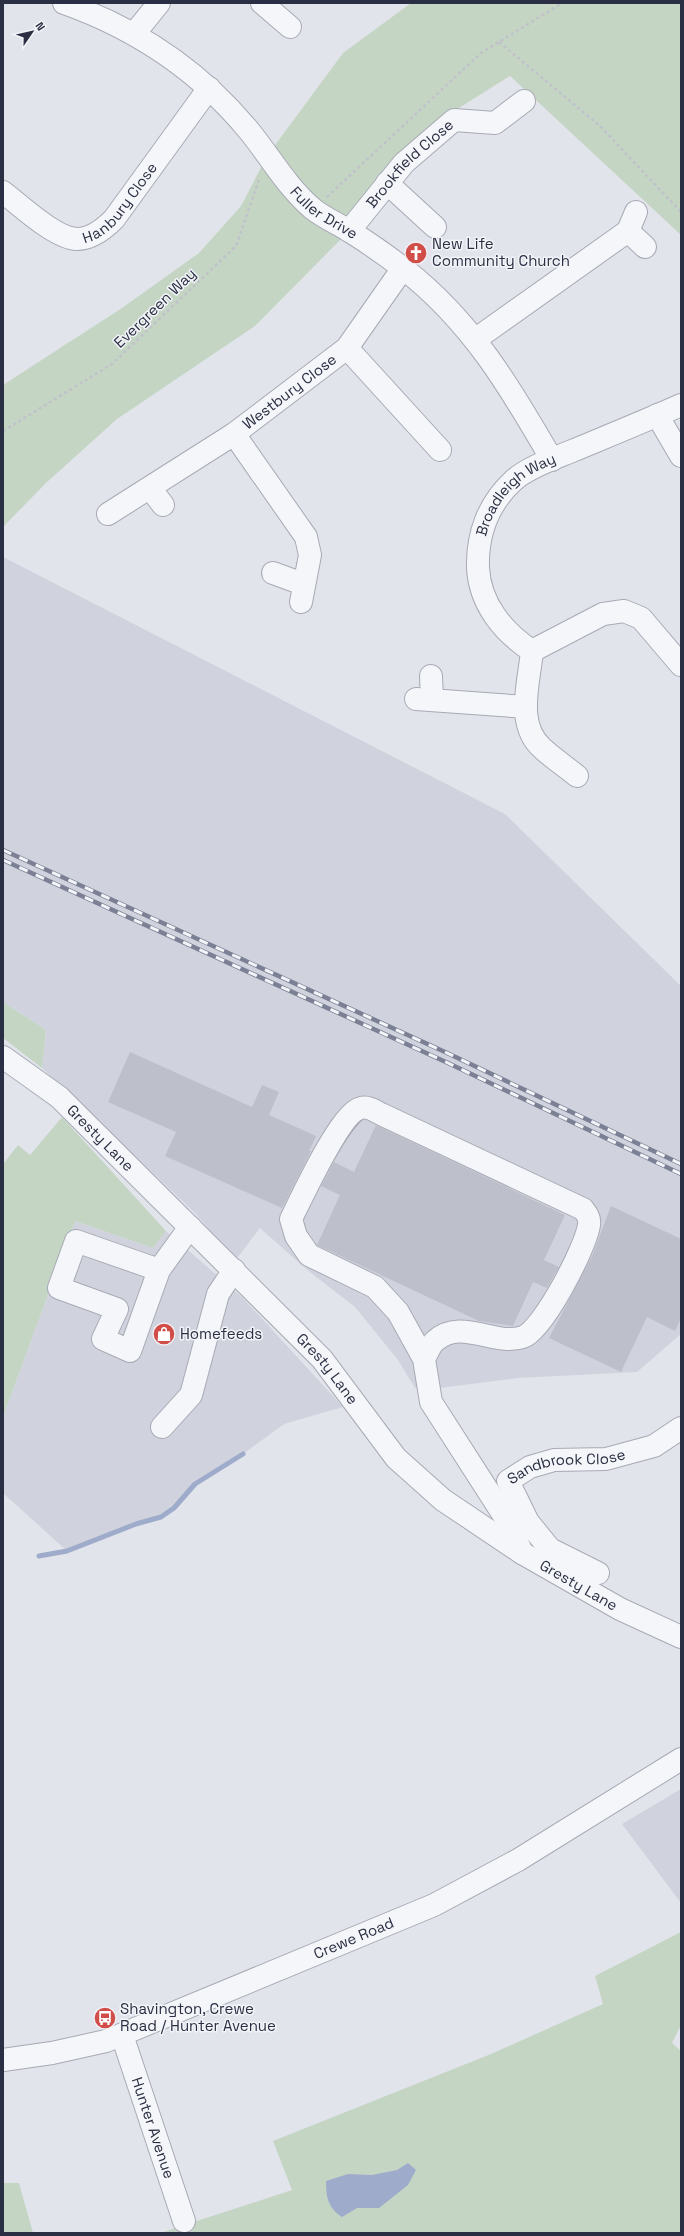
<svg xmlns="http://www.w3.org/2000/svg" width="684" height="2236" viewBox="0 0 684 2236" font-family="'Space Grotesk',sans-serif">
<rect width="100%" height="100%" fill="#e2e4eb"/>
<path fill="#d0d3dd" d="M3 557 505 814 681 986V1334L637 1372 517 1378 440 1388H415L398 1360 355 1307 306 1269 260 1228 235 1261 195 1213 42 1068 46 1030 3 1002Z
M75 1221 153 1248 166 1231 243 1298 343 1407 284 1424 243 1454 195 1484 174 1508 161 1517 136 1524 67 1551 3 1493V1417Z
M681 1789V1903L622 1824Z"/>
<path fill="#c5d5c4" d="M411 3H681V235L510 76 430 126 363 195 349 231 255 326 117 419 46 483 3 527V385L122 308 199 253 241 206 267 156 343 53Z
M3 1002 46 1030 42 1068 3 1038Z
M62 1117 166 1231 153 1248 75 1221 3 1417V1164L18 1145 30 1155Z
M681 1932V2025L672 2043 681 2051V2233H160L292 2190 273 2141 491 2054 603 2004 595 1976Z
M3 2183H19L33 2233H3Z"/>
<path fill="#9eabcb" d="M408 2163 416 2170 408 2185 379 2208H357L342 2217C328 2208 326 2197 326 2181L348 2174 372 2175 397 2170Z"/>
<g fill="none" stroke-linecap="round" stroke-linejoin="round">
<path stroke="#9eabcb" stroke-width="5" d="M39 1556 67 1551 136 1524 161 1517 174 1508 195 1484 243 1454"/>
</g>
<path fill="#bdbfcb" d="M130 1052 252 1107 262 1085 279 1092 269 1115 316 1136 309 1151H311L282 1208 165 1156 176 1132 108 1102Z
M376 1125 565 1215 544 1260 559 1267 547 1288 533 1282 513 1326 479 1321 317 1245 340 1195 321 1186 334 1162 354 1172Z
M611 1206 681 1239V1318L675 1331 647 1317 621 1372 549 1338 592 1256Z"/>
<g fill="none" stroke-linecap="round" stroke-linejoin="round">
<g stroke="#a7aab5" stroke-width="24">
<g id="minor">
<path id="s1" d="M64 3C137 29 200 71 250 132 271 158 287 187 313 209 323 217 336 223 348 230 367 242 386 255 404 269 471 321 510 387 552 460"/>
<path d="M262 3 290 27"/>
<path d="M134 34 159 3"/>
<path d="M387 183 435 227"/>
<path id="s2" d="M3 192C20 205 56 239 77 239 92 239 105 228 114 219L209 88"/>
<path id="s3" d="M349 231 404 163 454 120 495 123 524 101"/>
<path d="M628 231 645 247"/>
<path d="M476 339 628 231 636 212"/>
<path d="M347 348 440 450"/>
<path d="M657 415 681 456"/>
<path d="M234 434 306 537 310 555 301 602"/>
<path d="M150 488 163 505"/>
<path id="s4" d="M108 514 234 434 347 348 403 268"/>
<path d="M273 573 303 584"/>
<path d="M532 651 603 614 624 611 641 618 681 665"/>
<path d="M431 676 432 699"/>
<path d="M416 699 526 707"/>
<path id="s5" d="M577 776C566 767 554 759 543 749 515 725 529 683 532 651 503 632 480 604 478 568 477 535 488 504 513 481 526 468 555 458 572 451 608 436 645 421 681 405"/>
<path id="s6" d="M3 1057 59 1097 322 1359 396 1458 443 1500 522 1553 620 1609 681 1637"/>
<path d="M159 1270 76 1241 59 1288 117 1309 103 1339 130 1351 159 1270 190 1227"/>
<path d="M424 1359C427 1354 430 1345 435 1341 461 1317 495 1347 523 1337 543 1330 586 1247 589 1225 590 1218 587 1214 583 1209L381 1114C375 1111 368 1106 361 1108 341 1112 301 1199 291 1219L296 1236 309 1255 375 1287 398 1312 424 1359 431 1402 510 1525 522 1553"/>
<path d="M162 1427 191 1395 218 1294 234 1270"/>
<path id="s7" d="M598 1573 550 1549 528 1522 508 1481 530 1467 554 1460 606 1459 654 1446 681 1428"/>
<path id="s8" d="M122 2035 184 2221"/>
<path id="s9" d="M3 2060 52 2053 106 2041 434 1905 518 1860 681 1759"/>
</g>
</g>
<path stroke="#c0c2ca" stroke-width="2.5" stroke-dasharray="3 3" stroke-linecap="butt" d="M499 42 600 126 681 212
M327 197 481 53 562 3
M3 431 112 364 236 246 260 177"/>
<use href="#minor" stroke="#f5f6f9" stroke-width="22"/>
<g stroke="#7c8095" stroke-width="4.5">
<path id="rail" d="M3 850 445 1052 681 1164
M3 860 448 1063 681 1174"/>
</g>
<use href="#rail" stroke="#f2f4f8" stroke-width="3" stroke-dasharray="9" stroke-linecap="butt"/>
</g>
<defs>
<g id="church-disc" transform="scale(1.15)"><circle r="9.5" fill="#d04d48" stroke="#f2f4f8"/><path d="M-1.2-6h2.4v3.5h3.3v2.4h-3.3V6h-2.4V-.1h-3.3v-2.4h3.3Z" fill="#fff"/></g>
<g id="shop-disc" transform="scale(1.15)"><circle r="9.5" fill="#d04d48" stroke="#f2f4f8"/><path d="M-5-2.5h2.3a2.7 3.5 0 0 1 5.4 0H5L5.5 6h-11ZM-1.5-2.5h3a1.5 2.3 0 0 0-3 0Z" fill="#fff"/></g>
<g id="bus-disc" transform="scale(1.15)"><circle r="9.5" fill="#d04d48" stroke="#f2f4f8"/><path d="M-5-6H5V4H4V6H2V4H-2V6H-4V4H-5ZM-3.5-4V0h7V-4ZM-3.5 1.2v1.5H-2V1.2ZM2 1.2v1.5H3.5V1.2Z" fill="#fff"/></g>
</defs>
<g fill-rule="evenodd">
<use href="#church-disc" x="416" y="253"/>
<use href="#shop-disc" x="164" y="1334"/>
<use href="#bus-disc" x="105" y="2018"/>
</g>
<g text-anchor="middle" stroke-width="3" stroke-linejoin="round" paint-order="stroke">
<g font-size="15" fill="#2a2f43" stroke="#f2f4f8">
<text dy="5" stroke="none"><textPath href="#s3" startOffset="91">Brookfield Close</textPath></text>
<text dy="5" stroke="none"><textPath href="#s2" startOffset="147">Hanbury Close</textPath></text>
<text dy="5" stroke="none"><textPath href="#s1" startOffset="340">Fuller Drive</textPath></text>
<text transform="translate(155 308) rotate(-44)" y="5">Evergreen Way</text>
<text dy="5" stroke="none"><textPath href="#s4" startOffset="219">Westbury Close</textPath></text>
<text dy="5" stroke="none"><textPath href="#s5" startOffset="338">Broadleigh Way</textPath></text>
<text dy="5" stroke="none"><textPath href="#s6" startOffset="127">Gresty Lane</textPath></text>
<text dy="5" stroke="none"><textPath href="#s6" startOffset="451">Gresty Lane</textPath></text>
<text dy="5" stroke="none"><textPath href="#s7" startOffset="196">Sandbrook Close</textPath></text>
<text dy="5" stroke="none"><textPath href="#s6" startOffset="787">Gresty Lane</textPath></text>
<text dy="5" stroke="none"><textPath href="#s9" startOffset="373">Crewe Road</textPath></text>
<text dy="5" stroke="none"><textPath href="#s8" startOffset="98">Hunter Avenue</textPath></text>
</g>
<g font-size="15" fill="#2a2f43" stroke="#f2f4f8" text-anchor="start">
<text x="432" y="249">New Life<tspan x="432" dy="17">Community Church</tspan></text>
<text x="180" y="1339">Homefeeds</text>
<text x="120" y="2014">Shavington, Crewe<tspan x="120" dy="17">Road / Hunter Avenue</tspan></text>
</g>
</g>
<rect width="684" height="2236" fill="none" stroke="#2a2f43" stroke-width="8"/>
<g transform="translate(32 32) rotate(56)" stroke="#f2f4f8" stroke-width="3" paint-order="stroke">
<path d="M0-3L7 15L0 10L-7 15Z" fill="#2a2f43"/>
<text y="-6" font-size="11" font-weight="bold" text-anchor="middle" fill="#2a2f43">N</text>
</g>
</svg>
